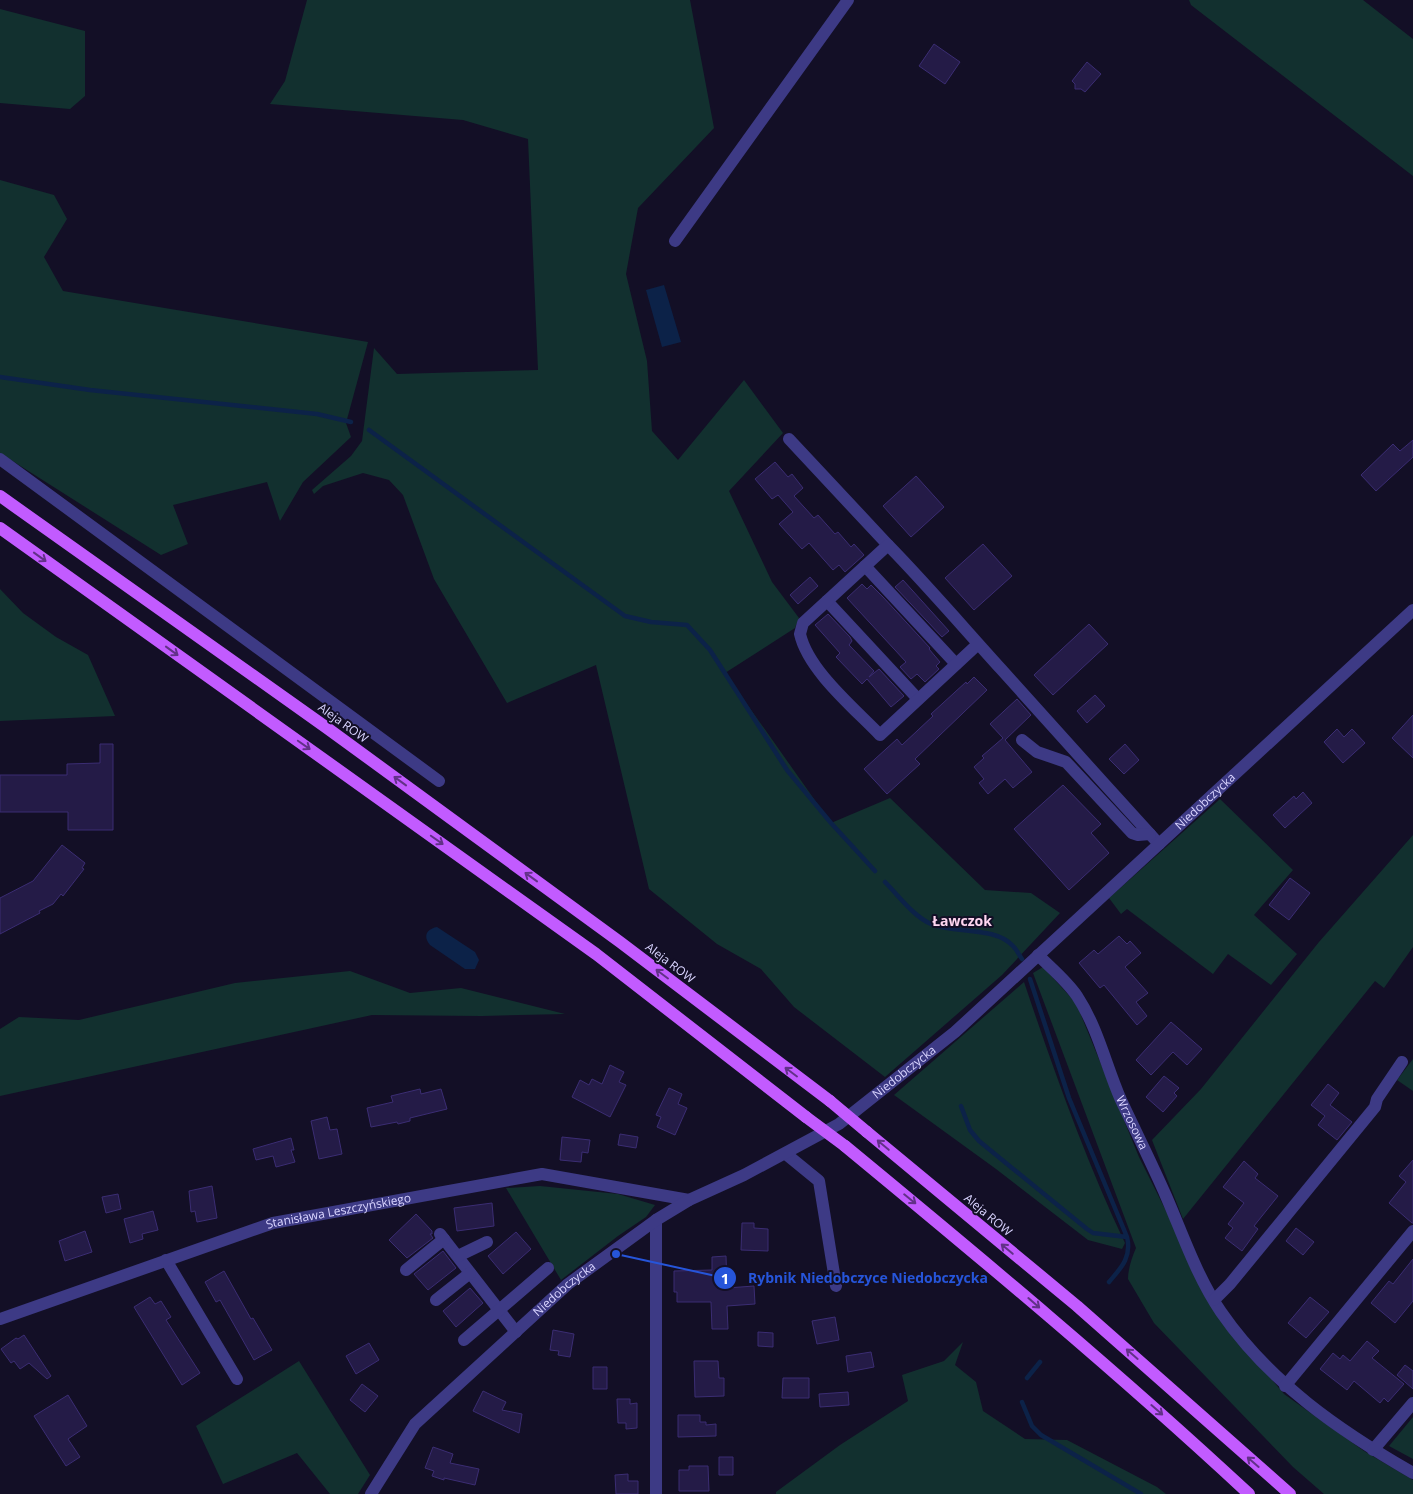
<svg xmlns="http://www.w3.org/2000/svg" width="1413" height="1494" viewBox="0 0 1413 1494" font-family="'Open Sans',sans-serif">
<rect width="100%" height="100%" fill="#130f26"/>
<path fill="#12302f" d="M307 0H690L714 128 638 208 626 274 647 361 652 431 678 460 744 380 783 433 729 491 772 582 799 618 795 628 725 673 831 823 890 798 985 890 1031 893 1060 913 1002 975 885 1077 794 1007 761 969 717 944 649 889 596 665 507 703 434 579 403 495 389 480 363 473 323 486 314 494 312 490 351 456 362 441 374 348 397 374 538 370 528 139 463 120 270 104 285 81Z
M1189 0H1363L1413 39V176L1191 5Z
M0 9 85 31V96L70 109 0 103Z
M0 180 54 195 67 219 44 257 63 291 368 342 346 423 351 437 303 482 280 521 267 482 173 505 188 544 161 555 0 453Z
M0 589 23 613 56 637 88 655 115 716 0 721Z
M1220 799 1293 870 1254 915 1297 954 1271 985 1228 954 1213 974 1127 909 1121 914 1109 898Z
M1413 835V947L1384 988 1375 981 1183 1219 1152 1140 1201 1089 1319 942Z
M1043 967 1076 1003 1139 1157 1219 1317 1284 1394 1364 1451 1413 1480V1494H1324L1293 1467 1154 1323 1128 1279C1128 1269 1132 1257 1136 1248L1033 973Z
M350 971 410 993 461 988 565 1014 482 1016 372 1015 0 1096V1029L19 1017 79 1020 235 983Z
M1024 982C1054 1071 1085 1159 1125 1243L1122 1249 1088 1240 996 1169 894 1095Z
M1413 1059V1091L1397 1080Z
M540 1186 618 1194 655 1205 646 1217 618 1236 561 1280 506 1188Z
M963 1342 955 1365 976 1382 983 1411 1025 1439 1067 1440 1157 1487 1166 1494H776V1492L840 1445 908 1401 902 1375 944 1361Z
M299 1361 370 1475 358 1494H330L297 1453 223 1484 196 1426Z
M1413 1417V1459L1389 1446Z"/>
<path fill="#0c2248" d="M664 285 681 342 662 347 646 290Z
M437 927 475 952 479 960 475 969H465L430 945C423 937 426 929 437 927Z"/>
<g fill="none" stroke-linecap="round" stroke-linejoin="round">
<path stroke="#0c2248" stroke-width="4.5" d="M0 377 90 390 317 414 351 422
M369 430 625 616 651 622 687 625 710 650 787 770 831 823 875 871
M885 882C899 896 913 916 931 924 955 934 995 926 1013 946 1017 950 1019 955 1022 959
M1030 979 1069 1098 1127 1237C1132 1257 1121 1268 1109 1282
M961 1106 970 1130 979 1141 1087 1229 1093 1233 1127 1237
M1027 1378 1040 1362
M1022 1402 1032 1426 1041 1435 1141 1494"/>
</g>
<path fill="#241b47" stroke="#3b2d73" d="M934 44 960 62 945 84 919 66Z
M1087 62 1101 74 1085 92 1081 89H1075V84L1072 81Z
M1413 440V457L1376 491 1361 475 1393 444 1400 451Z
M775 462 788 477 792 474 803 488 794 496 814 518 818 515 835 534 838 532 851 547 854 544 864 555 845 572 839 565 833 570 809 543 802 549 779 524 793 512 778 495 772 499 755 479Z
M916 476 944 507 911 537 883 506Z
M983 544 1012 576 974 610 945 578Z
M810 577 818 586 798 604 790 595Z
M903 580 949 631 942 637 895 587Z
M862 584 867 589 871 585 883 597 930 648 929 649 940 662 936 666 939 669 925 682 917 674 911 679 900 667 906 662 847 598Z
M828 614 850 637 852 641 849 645 874 671 869 677 879 669 904 696 891 707 867 679 862 684 836 657 840 653 815 625Z
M1089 624 1108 644 1053 695 1034 675Z
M974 677 987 690 915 759 920 764 887 794 864 769 897 739 902 745 933 716 931 714 966 682 967 684Z
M1095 695 1105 706 1087 723 1077 711Z
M1017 699 1031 715 1005 740 1032 772 1013 788 1005 779 988 794 979 783 984 779 974 767 984 758 982 756 1003 738 990 724Z
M1413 715V758L1392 738Z
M1337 729 1344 737 1352 729 1365 743 1343 763 1324 742Z
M100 744H113V830H68V812H0V775H67V764L100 763Z
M1125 744 1139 760 1124 774 1109 759Z
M1063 785 1101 824 1091 833 1109 853 1069 890 1014 829Z
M1303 792 1312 803 1285 828 1273 815 1294 796 1296 799Z
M62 845 85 863 82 868 84 869 63 896 61 894 53 904 39 911 40 913 0 934V898L33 881Z
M1290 878 1310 893 1289 920 1269 905Z
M1119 936 1127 944 1130 941 1141 953 1125 967 1148 993 1136 1002 1147 1016 1137 1025 1104 985 1100 988 1079 963 1094 950 1098 954Z
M1171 1022 1202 1049 1187 1065 1173 1052 1151 1075 1136 1060Z
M610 1065 624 1072 619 1082 626 1085 610 1117 572 1097 580 1080 589 1085 592 1079 602 1084Z
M1164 1076 1179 1088 1174 1093 1177 1096 1163 1112 1146 1097Z
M1328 1084 1339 1093 1330 1105 1352 1122 1337 1140 1318 1125 1325 1116 1311 1105Z
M669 1088 682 1094 678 1104 687 1108 675 1135 657 1127 661 1117 656 1115Z
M420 1089 421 1094 441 1089 447 1109 410 1118V1121L398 1124 397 1122 371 1127 367 1108 393 1102 391 1096Z
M327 1117 330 1130 337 1129 342 1154 319 1159 311 1121Z
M620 1134 638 1137 636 1148 618 1145Z
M562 1137 590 1140 588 1153 582 1152 581 1162 560 1160Z
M291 1138 294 1150H291L295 1162 276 1167 273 1156 256 1160 253 1149Z
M1413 1160V1223H1412L1389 1203 1406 1182 1399 1176Z
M1244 1161 1258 1174 1255 1178 1278 1196 1254 1226 1258 1229 1242 1251 1225 1238 1233 1228 1228 1224 1244 1203 1223 1187Z
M212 1186 217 1218 197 1222 195 1211 191 1212 189 1191Z
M118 1194 121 1209 106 1213 102 1197Z
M492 1203 494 1226 457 1231 454 1208Z
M153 1211 158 1230 142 1234 143 1239 130 1243 124 1219Z
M416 1214 432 1231V1234H430L433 1238 407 1258 389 1240Z
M742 1223H754V1228L768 1229V1251L741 1250Z
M1296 1228 1314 1242 1303 1255 1286 1241Z
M85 1231 92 1252 65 1261 59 1241Z
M516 1232 531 1249 503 1274 488 1256Z
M443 1251 456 1268 428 1290 414 1274Z
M726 1256 727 1288 754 1286 755 1304 727 1306 728 1329H712L711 1302H677V1292H674V1271L712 1270V1257Z
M1413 1259V1301L1395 1323 1371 1303 1389 1281 1393 1284Z
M224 1271 251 1319 253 1318 272 1350 254 1360 220 1300 216 1302 205 1282Z
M470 1288 483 1303 456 1327 443 1311Z
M150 1297 155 1304 161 1301 171 1317 166 1320 200 1373 182 1385 134 1307Z
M1310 1297 1329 1312 1306 1338 1288 1323Z
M835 1317 839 1340 817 1344 812 1321Z
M553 1330 574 1334 570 1357 558 1355 559 1351 550 1350Z
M758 1332 773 1333V1347L758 1346Z
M24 1335 51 1376 47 1379 29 1363 20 1369 14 1361 11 1363 1 1349 16 1338 18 1339Z
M1367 1341 1379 1351 1372 1358 1404 1384 1388 1402 1384 1398 1380 1403 1354 1381 1347 1390 1320 1369 1333 1353 1340 1359 1343 1355 1350 1361Z
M369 1343 379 1360 356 1374 346 1356Z
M871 1352 874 1367 848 1372 846 1356Z
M694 1361H718L719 1378H724V1396L695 1397Z
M1405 1365 1413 1371V1389L1397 1375Z
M593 1367H607V1389H593Z
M783 1378H809V1398H782Z
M362 1384 378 1396 365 1412 350 1400Z
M483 1391 506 1402 502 1410 522 1414 519 1433 473 1411Z
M848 1392 849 1405 820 1407 819 1394Z
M68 1395 87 1426 68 1439 80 1457 66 1466 34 1416Z
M617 1399H630V1404L637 1403V1428L626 1429V1423H618Z
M678 1415H700V1422H706V1425L716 1424V1436L678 1437Z
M433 1447 453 1454 450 1463 479 1469 475 1485 444 1478V1480L432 1476 434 1471 425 1468Z
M719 1457H733V1475H719Z
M689 1466H708L709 1491H679V1470H689Z
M628 1474V1481H638V1494H616L615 1475Z"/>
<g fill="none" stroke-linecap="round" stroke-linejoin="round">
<g stroke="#3d3a85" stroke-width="12">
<path d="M675 241 848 0"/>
<path d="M789 439 888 545"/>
<path d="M0 459 439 781"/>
<path d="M865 566 956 664"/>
<path d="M827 601 918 699"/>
<path d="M978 644 880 735C854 708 808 670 800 634L803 623 888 545C927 585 963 627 1001 669 1053 727 1106 786 1159 844"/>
<path d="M1022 740 1037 752 1066 762 1132 833 1138 835 1150 834"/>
<path id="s1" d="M1038 955C1051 968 1067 981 1077 996 1098 1028 1106 1066 1121 1100 1136 1132 1152 1164 1166 1196 1183 1235 1197 1277 1221 1312 1270 1383 1340 1431 1413 1473"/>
<path d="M786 1154 819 1181 836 1286"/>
<path d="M656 1220V1494"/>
<path d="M440 1234 516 1332"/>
<path d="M458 1256 487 1242"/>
<path d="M166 1260 237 1379"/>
<path d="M406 1270 444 1239"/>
<path d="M436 1300 470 1273"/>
<path d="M1214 1300 1230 1284 1375 1107 1377 1099 1402 1062"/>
<path id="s2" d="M0 1319 273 1223 542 1174 689 1200"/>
<path d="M464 1340 548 1268"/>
<path d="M1285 1386 1413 1231"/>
<path d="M1373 1450 1413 1403"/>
<path id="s3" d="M371 1494 415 1424 568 1284 656 1220 689 1200 744 1175 839 1124 955 1032 1413 610"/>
</g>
<path stroke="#c25bff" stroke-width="12" d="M0 496 327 728 620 942 830 1101
M0 528 596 954 806 1117
M867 1132 1077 1306 1290 1494
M845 1146C982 1259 1119 1373 1249 1494"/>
<path stroke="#c25bff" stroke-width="12" d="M830 1101 867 1132
M806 1117 845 1146"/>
</g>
<defs><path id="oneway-shaft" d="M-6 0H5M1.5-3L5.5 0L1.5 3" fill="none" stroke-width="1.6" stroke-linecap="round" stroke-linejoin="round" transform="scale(1.25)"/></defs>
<g stroke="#623188">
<use href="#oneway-shaft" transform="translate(40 557) rotate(36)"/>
<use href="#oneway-shaft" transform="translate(172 651) rotate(36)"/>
<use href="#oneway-shaft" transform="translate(304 745) rotate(35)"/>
<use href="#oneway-shaft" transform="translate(400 781) rotate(-144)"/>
<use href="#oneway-shaft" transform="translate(437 840) rotate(35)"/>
<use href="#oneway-shaft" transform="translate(531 877) rotate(-144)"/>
<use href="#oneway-shaft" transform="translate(662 974) rotate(-143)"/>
<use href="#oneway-shaft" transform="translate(791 1072) rotate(-143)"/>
<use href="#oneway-shaft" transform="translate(883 1145) rotate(-140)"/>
<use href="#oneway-shaft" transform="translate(910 1199) rotate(39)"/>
<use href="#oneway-shaft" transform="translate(1007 1249) rotate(-140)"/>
<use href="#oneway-shaft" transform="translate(1034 1303) rotate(41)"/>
<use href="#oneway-shaft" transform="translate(1132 1354) rotate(-139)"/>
<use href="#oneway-shaft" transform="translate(1157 1410) rotate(41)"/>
<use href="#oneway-shaft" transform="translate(1253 1462) rotate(-139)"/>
</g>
<g text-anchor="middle" stroke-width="4" stroke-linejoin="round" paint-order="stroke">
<g font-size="12" fill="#d9d4ff" stroke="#130f26">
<text transform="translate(343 723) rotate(36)" y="4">Aleja ROW</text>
<text dy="4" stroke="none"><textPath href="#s3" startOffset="1094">Niedobczycka</textPath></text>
<text transform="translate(670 963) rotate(37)" y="4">Aleja ROW</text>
<text dy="4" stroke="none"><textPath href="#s3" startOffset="689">Niedobczycka</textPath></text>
<text dy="4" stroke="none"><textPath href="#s1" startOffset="195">Wrzosowa</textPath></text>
<text dy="4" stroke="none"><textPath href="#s2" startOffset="356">Stanisława Leszczyńskiego</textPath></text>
<text transform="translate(988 1215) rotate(40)" y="4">Aleja ROW</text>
<text dy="4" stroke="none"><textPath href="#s3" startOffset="284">Niedobczycka</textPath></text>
</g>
<g font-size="14" font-weight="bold" fill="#ffd6f0" stroke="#130f26">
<text x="962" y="926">Ławczok</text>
</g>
</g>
<path fill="none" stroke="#2655da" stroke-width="2" d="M616 1254L725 1278"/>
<g fill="#2655da" stroke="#130f26" stroke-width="2">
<circle cx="616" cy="1254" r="5"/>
<circle cx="725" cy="1278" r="12"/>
</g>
<g font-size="15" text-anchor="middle" font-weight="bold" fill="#fff">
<text x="725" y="1284">1</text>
</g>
<g font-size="14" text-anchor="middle" font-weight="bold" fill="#2655da" stroke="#130f26" stroke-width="4" stroke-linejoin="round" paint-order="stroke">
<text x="868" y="1283">Rybnik Niedobczyce Niedobczycka</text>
</g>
</svg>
